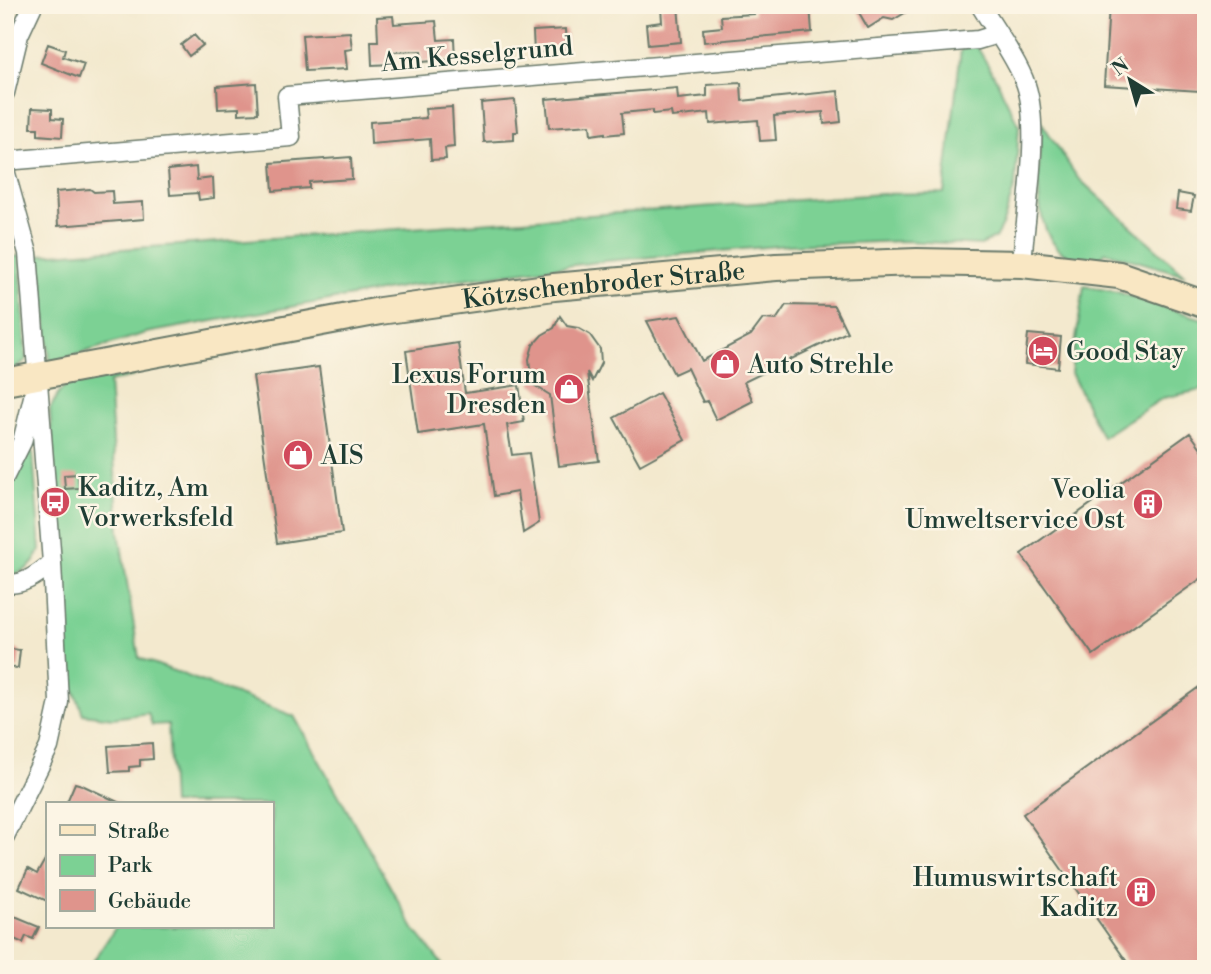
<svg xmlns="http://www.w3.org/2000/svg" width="1211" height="974" viewBox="0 0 1211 974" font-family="'Libre Bodoni',serif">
<rect width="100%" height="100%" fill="#fcf5e5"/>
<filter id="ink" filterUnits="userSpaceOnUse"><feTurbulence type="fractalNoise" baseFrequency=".0143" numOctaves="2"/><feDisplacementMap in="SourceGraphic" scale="14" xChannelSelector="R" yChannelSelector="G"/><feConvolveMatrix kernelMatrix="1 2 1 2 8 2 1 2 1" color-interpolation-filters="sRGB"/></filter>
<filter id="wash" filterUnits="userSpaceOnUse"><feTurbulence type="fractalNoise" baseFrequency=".00686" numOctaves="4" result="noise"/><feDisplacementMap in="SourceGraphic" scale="28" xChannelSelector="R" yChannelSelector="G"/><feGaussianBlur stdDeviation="1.57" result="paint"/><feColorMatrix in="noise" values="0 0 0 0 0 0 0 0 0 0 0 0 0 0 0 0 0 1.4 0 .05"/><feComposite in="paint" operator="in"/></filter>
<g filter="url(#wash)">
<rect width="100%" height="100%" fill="#f3e9ce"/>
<path fill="#7cd194" stroke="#4e8764" stroke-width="2" d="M976 45 995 77 1019 126 1015 185 1003 223 995 238 981 245 905 241 789 245 606 261 407 286 146 333 50 363 40 255 881 194 944 193 961 49Z
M1042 123 1077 177 1185 275 1106 252 1097 260C1090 260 1081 261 1075 259 1026 242 1040 163 1042 123Z
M20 256 26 360 13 370 5 371V257Z
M1084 286 1117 292 1206 320V389L1163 398 1102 437 1071 373Z
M122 365 134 376 109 382 119 532 139 658 294 716 414 929 446 969H88L116 927H271V804H172L168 724 152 725 148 713 113 718 83 714 66 668 50 409 58 394 73 377Z
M29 451 33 453 40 550C33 567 24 574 5 575V493Z"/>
<g id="blocks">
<path fill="#df948c" d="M678 5 681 42 648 45 646 24 662 22 661 7Z
M753 5H810L812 32 704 42 703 29 722 27 721 16 754 14Z
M854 5H918L893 20 884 18 868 28 858 11 853 10Z
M1109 5H1206L1200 91 1104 85Z
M393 16 394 24 436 21 438 40 454 39 455 59 422 62 421 51 391 52V64L372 65 371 41H378L377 17Z
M566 29 567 50 534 53 533 31Z
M350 32 352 49 345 50 347 69 305 71 302 35Z
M194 35 203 45 189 56 181 45Z
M48 44 65 50 63 57 84 64 79 78 41 63Z
M256 83 258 113 239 114V108L218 109 217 86Z
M741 83 742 101 838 91 841 122 824 124 823 112 774 116 776 140 760 141 758 120 710 124 709 113 672 117 671 112 653 114V110L622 113 624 133 605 135V133L591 135 590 125 549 128 546 99 677 88 678 99 707 96V85Z
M515 100 518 132H514V140L484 142 481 103Z
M452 107 454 147 445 148 446 159 431 160 430 139 371 144 370 122 426 118 425 109Z
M32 108 52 109V118L63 119 62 137 38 135V128H31Z
M351 157 352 179 309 182V188L273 191 271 163Z
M196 167 197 180 213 178 214 198 199 200 198 193 170 195 168 170Z
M90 189 94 192 112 191 113 204 143 202 144 219 58 226 56 192Z
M1178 193 1194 196 1191 211 1176 209Z
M786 305 834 306 847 332 744 382 753 401 716 420 707 401 703 402 687 368 674 374 647 321 679 316 702 361 751 335 763 319 776 320Z
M560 316 567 326 578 328 590 335 600 349 601 363 592 381 587 372 599 461 559 466 550 395 532 384 529 359 533 345 542 335 554 328Z
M1028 334 1061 337 1058 368 1025 364Z
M458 343 465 393 519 385 524 422 507 425 512 455 529 453 539 523 523 533 517 492 494 496 484 424 418 434 406 351Z
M319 367 342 533 277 543 253 376Z
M659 393 685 440 640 465 614 418Z
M1190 433 1206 455V575L1093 655 1021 554Z
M78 474 79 488 65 489 64 475Z
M5 648 20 650 18 668 5 667Z
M1206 682V969H1132L1023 814Z
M152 743 153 759 140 760V766L129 767V771L110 772 108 746Z
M75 783 82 785 122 804H66Z
M47 856V901L19 888 28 869 37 874Z
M5 913 39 927 33 939 26 936 23 943 5 935Z"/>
</g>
</g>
<g filter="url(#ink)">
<use href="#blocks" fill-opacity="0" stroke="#69796a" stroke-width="2"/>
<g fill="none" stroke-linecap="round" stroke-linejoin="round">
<g stroke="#69796a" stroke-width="21">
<path id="street" d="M980 5C994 28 1018 61 1026 85 1041 130 1025 215 1022 264
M5 93 19 35 33 5
M5 161 291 137 287 96 978 40 998 34
M5 170 28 253 52 563 59 702 49 747 5 836
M5 476 22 442 34 393
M5 583C23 587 39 573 52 563"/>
</g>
<g stroke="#69796a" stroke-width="30">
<g id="secondary">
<path id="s1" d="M5 382 380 311 554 287 776 267 917 262 1022 264 1119 275 1206 305"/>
</g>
</g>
<use href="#street" stroke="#fff" stroke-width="18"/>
<use href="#secondary" stroke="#f9e7c3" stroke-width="26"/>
</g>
</g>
<defs>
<g id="hotel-disc" transform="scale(1.575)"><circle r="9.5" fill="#d1495b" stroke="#fcf5e5"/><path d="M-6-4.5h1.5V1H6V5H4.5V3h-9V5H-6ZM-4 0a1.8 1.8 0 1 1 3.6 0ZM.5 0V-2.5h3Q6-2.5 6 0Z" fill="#fff"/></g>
<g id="shop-disc" transform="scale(1.575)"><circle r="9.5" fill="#d1495b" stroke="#fcf5e5"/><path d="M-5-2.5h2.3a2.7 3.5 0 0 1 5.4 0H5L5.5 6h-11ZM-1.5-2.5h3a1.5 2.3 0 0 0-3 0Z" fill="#fff"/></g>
<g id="bus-disc" transform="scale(1.575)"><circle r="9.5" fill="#d1495b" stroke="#fcf5e5"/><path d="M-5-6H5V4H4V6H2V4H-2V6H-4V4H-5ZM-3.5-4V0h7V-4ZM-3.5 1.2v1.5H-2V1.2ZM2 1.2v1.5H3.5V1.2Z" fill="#fff"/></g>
<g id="building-disc" transform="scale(1.575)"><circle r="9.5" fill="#d1495b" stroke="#fcf5e5"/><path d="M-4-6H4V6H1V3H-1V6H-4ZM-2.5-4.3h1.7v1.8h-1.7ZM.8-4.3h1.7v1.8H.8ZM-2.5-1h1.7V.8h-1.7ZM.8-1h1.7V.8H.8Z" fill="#fff"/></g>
</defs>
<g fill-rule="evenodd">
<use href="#hotel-disc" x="1043" y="351"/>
<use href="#shop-disc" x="725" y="364"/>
<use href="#shop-disc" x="569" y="389"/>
<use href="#shop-disc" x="298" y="455"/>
<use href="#bus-disc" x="55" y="502"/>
<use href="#building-disc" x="1148" y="504"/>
<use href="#building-disc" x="1141" y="892"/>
</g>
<g text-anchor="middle" stroke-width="5" stroke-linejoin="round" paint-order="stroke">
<g font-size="26" fill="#1f3d34" stroke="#fcf5e5">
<text transform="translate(477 54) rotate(-5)" y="9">Am Kesselgrund</text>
<text dy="9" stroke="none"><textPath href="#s1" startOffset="607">Kötzschenbroder Straße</textPath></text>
</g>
<g font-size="26" fill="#1f3d34" stroke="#fcf5e5" text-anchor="start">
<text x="1066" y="360">Good Stay</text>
<text x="748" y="373">Auto Strehle</text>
<text x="546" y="383" text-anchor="end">Lexus Forum<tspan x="546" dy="30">Dresden</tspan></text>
<text x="321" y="464">AIS</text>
<text x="78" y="496">Kaditz, Am<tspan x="78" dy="30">Vorwerksfeld</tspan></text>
<text x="1125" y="498" text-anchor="end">Veolia<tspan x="1125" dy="30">Umweltservice Ost</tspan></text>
<text x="1118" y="886" text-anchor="end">Humuswirtschaft<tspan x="1118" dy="30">Kaditz</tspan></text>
</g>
</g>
<rect width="1211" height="974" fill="none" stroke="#fcf5e5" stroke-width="28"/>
<rect x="46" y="802" width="228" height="126" fill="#fcf5e5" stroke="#a4ab9e" stroke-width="2"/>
<rect x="60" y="825" width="35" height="10" fill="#f9e7c3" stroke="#a4ab9e" stroke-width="2"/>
<text x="108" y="838" font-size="21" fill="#1f3d34">Straße</text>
<rect x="60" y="855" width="35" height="21" fill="#7cd194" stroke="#a4ab9e" stroke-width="2"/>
<text x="108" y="872" font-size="21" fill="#1f3d34">Park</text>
<rect x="60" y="890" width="35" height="21" fill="#df948c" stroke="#a4ab9e" stroke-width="2"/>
<text x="108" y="908" font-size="21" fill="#1f3d34">Gebäude</text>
<g transform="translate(1130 80) rotate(323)" stroke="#fcf5e5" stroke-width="5" paint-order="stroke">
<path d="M0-5L12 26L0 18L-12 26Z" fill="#1f3d34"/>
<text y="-10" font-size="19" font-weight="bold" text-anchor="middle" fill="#1f3d34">N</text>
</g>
</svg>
